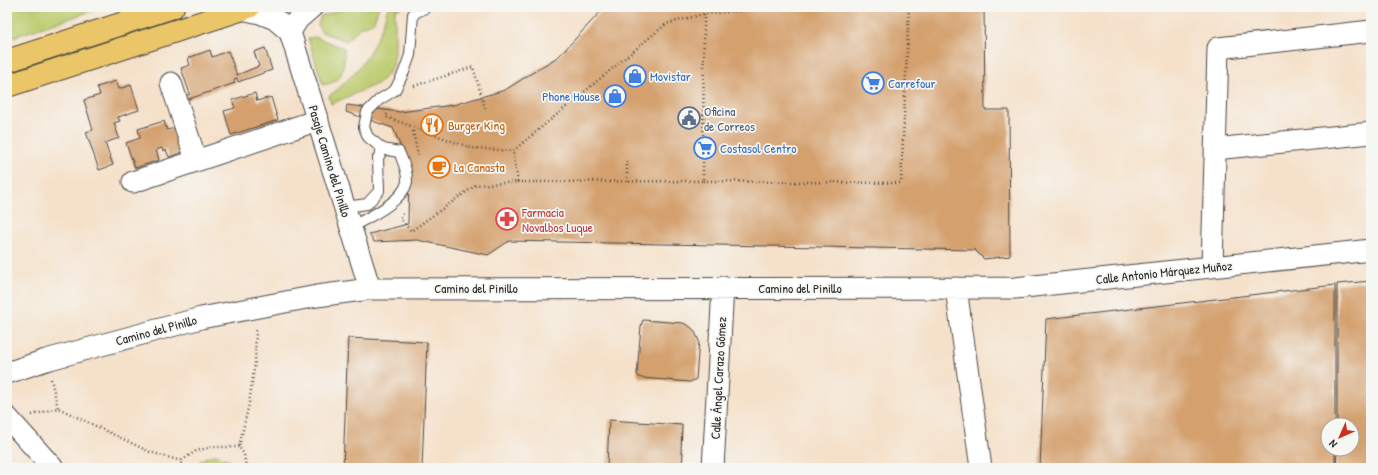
<svg xmlns="http://www.w3.org/2000/svg" width="1378" height="475" viewBox="0 0 1378 475" font-family="'Patrick Hand',sans-serif">
<rect width="100%" height="100%" fill="#f6f6f2"/>
<filter id="ink" filterUnits="userSpaceOnUse"><feTurbulence type="fractalNoise" baseFrequency=".025" numOctaves="2"/><feDisplacementMap in="SourceGraphic" scale="8" xChannelSelector="R" yChannelSelector="G"/><feConvolveMatrix kernelMatrix="1 2 1 2 8 2 1 2 1" color-interpolation-filters="sRGB"/></filter>
<filter id="wash" filterUnits="userSpaceOnUse"><feTurbulence type="fractalNoise" baseFrequency=".012" numOctaves="4" result="noise"/><feDisplacementMap in="SourceGraphic" scale="16" xChannelSelector="R" yChannelSelector="G"/><feGaussianBlur stdDeviation="0.9" result="paint"/><feColorMatrix in="noise" values="0 0 0 0 0 0 0 0 0 0 0 0 0 0 0 0 0 1.4 0 .05"/><feComposite in="paint" operator="in"/></filter>
<g filter="url(#wash)">
<rect width="100%" height="100%" fill="#f5e1ca"/>
<path fill="#bbca6c" stroke="#737a4c" d="M10 7H104L7 39V11Z
M351 7H379L373 23 360 27 347 41 321 32 318 24 321 16Z
M388 7H403L395 10V52L393 66 387 75 379 83 331 104 329 96C360 73 378 45 388 7Z
M315 37 344 48C344 65 346 82 323 85L308 38Z
M216 455 229 460 234 468H195C200 459 206 456 216 455Z"/>
<g id="blocks">
<path fill="#d4a06e" d="M605 7H984L985 110H1009L1010 256 984 259 975 250 509 241 488 255 417 240 374 242 369 234 408 224 409 167 393 128 346 112 347 105 400 112 453 105 505 90 559 56Z
M265 48 272 70 238 82 237 78 234 79 235 83 186 100 185 96 190 94 181 68 190 65 188 58 210 50 212 57 228 51 237 75 259 66 254 52Z
M116 81 119 89 131 85 139 110 118 117 120 121 114 123 119 138 105 143 113 165 99 170 86 132 93 130 84 100 100 95 97 87Z
M255 93 257 101 271 97 278 120 231 135 224 111 235 108 232 100Z
M164 121 167 130 175 128 183 152 169 157 166 150 163 151 162 148 156 150 159 160 135 168 126 143 140 138 138 129Z
M1371 281V468H1336L1337 449H1352V425H1337V284Z
M1335 285V425H1328V449H1335V468H1040L1046 319Z
M643 320 683 323 689 326 694 330 699 341 696 379 690 382 641 378 638 376 637 374 641 326Z
M348 338 427 342 422 468H343Z
M609 420 682 425 681 452H683L682 468H607Z"/>
</g>
</g>
<g filter="url(#ink)">
<use href="#blocks" fill-opacity="0" stroke="#494643" stroke-width="1"/>
<g fill="none" stroke-linecap="round" stroke-linejoin="round">
<g stroke="#494643" stroke-width="12">
<path id="service" d="M345 207 367 204 379 191 378 158 383 149
M351 227C367 218 403 202 407 182 408 172 403 162 399 152L383 149 368 137 364 127 367 112 379 100 395 90 404 72 410 55 413 14 427 7"/>
</g>
<g stroke="#494643" stroke-width="23">
<path id="minor" d="M242 9 260 13 275 19 290 32 370 289
M290 32 298 19 312 7
M171 83 196 160
M1215 149 1371 133
M133 182 318 120
M1212 267 1218 48 1371 31
M956 288 981 468
M7 373 46 360 201 318 317 296 370 289 1015 288 1371 250
M7 417 53 468
M713 468 723 287"/>
</g>
<g stroke="#494643" stroke-width="24">
<path id="primary" d="M7 61 173 7
M7 86 249 7"/>
</g>
<path stroke="#494643" stroke-width="2.5" stroke-dasharray="1 3" stroke-linecap="butt" d="M704 14 703 181 518 182 513 151 666 24 704 14 789 7
M414 86 473 67 485 108
M387 114 386 117 471 148 513 151
M413 131 418 155
M703 181 901 183 909 7
M627 182V158
M403 214 400 218 411 231 476 185 517 182
M51 379 58 408
M32 415 58 408 150 452 181 461
M182 468 181 461 196 451 212 447H239
M246 468 244 454 239 447 249 404 255 362 256 328"/>
<use href="#service" stroke="#fff" stroke-width="10"/>
<use href="#minor" stroke="#fff" stroke-width="21"/>
<use href="#primary" stroke="#ebc669" stroke-width="22"/>
</g>
</g>
<defs>
<g id="shop-ring" transform="scale(1.15)"><circle r="9.5" fill="#f6f6f2" stroke="#3f7fe0" stroke-width="1.5"/><path d="M-5-2.5h2.3a2.7 3.5 0 0 1 5.4 0H5L5.5 6h-11ZM-1.5-2.5h3a1.5 2.3 0 0 0-3 0Z" fill="#3f7fe0"/></g>
<g id="supermarket-ring" transform="scale(1.15)"><circle r="9.5" fill="#f6f6f2" stroke="#3f7fe0" stroke-width="1.5"/><path d="M-6-5.5h2.5l.6 2H6L4.5 2H-2.5L-4.4-4H-6ZM-1.5 3.2a1.3 1.3 0 1 0 .1 0ZM3 3.2a1.3 1.3 0 1 0 .1 0Z" fill="#3f7fe0"/></g>
<g id="civic-ring" transform="scale(1.15)"><circle r="9.5" fill="#f6f6f2" stroke="#5c6f8a" stroke-width="1.5"/><path d="M-.6-6.5H3V-4.5H.6V-3L4-1V1h2V6H-6V1h2V-1L-.6-3ZM-1.2 2.5V6h2.4V2.5Z" fill="#5c6f8a"/></g>
<g id="restaurant-ring" transform="scale(1.15)"><circle r="9.5" fill="#f6f6f2" stroke="#e8710a" stroke-width="1.5"/><path d="M-5-6h1v4h1v-4h1v4h1v-4h1v5L-1.5 .5V6h-2V.5L-5-1ZM5-6V6H3V1.5H1.5Q1.5-4 5-6Z" fill="#e8710a"/></g>
<g id="cafe-ring" transform="scale(1.15)"><circle r="9.5" fill="#f6f6f2" stroke="#e8710a" stroke-width="1.5"/><path d="M-5.5-4.5H6V0H3Q3 3.5 0 3.5H-2.5Q-5.5 3.5-5.5 0ZM3-3.2v2h1.7v-2ZM-6 4.5H4V6H-6Z" fill="#e8710a"/></g>
<g id="pharmacy-ring" transform="scale(1.15)"><circle r="9.5" fill="#f6f6f2" stroke="#e0444e" stroke-width="1.5"/><path d="M-2-6h4v4h4v4h-4v4h-4v-4h-4v-4h4Z" fill="#e0444e"/></g>
</defs>
<g fill-rule="evenodd">
<use href="#shop-ring" x="635" y="76"/>
<use href="#supermarket-ring" x="873" y="83"/>
<use href="#shop-ring" x="615" y="96"/>
<use href="#civic-ring" x="689" y="118"/>
<use href="#restaurant-ring" x="432" y="125"/>
<use href="#supermarket-ring" x="705" y="148"/>
<use href="#cafe-ring" x="439" y="167"/>
<use href="#pharmacy-ring" x="507" y="219"/>
</g>
<g text-anchor="middle" stroke-width="3.5" stroke-linejoin="round" paint-order="stroke">
<g font-size="13" fill="#366cbe" stroke="#f6f6f2" text-anchor="start">
<text x="650" y="81">Movistar</text>
<text x="888" y="88">Carrefour</text>
<text x="600" y="101" text-anchor="end">Phone House</text>
<text x="720" y="153">Costasol Centro</text>
</g>
<g font-size="13" fill="#4e5e75" stroke="#f6f6f2" text-anchor="start">
<text x="704" y="116">Oficina<tspan x="704" dy="15">de Correos</tspan></text>
</g>
<g font-size="13" fill="#c56008" stroke="#f6f6f2" text-anchor="start">
<text x="448" y="130">Burger King</text>
<text x="454" y="172">La Canasta</text>
</g>
<g font-size="13" fill="#2b2b2b" stroke="#f6f6f2">
<text transform="translate(330 161) rotate(73)" y="5">Pasaje Camino del Pinillo</text>
<text transform="translate(1164 272) rotate(-6)" y="5">Calle Antonio Márquez Muñoz</text>
<text x="476" y="293">Camino del Pinillo</text>
<text x="800" y="293">Camino del Pinillo</text>
<text transform="translate(156 330) rotate(-15)" y="5">Camino del Pinillo</text>
<text transform="translate(718 378) rotate(-87)" y="5">Calle Ángel Carazo Gómez</text>
</g>
<g font-size="13" fill="#be3a42" stroke="#f6f6f2" text-anchor="start">
<text x="522" y="217">Farmacia<tspan x="522" dy="15">Novalbos Luque</tspan></text>
</g>
</g>
<rect width="1378" height="475" fill="none" stroke="#f6f6f2" stroke-width="24"/>
<g transform="translate(1340 437) rotate(225)"><circle r="19" fill="#f6f6f2" stroke="#a5a5a2"/>
<path d="M0-3L7 15L0 10L-7 15Z" fill="#c8321e"/>
<text y="-6" font-size="11" font-weight="bold" text-anchor="middle" fill="#2b2b2b">N</text>
</g>
</svg>
